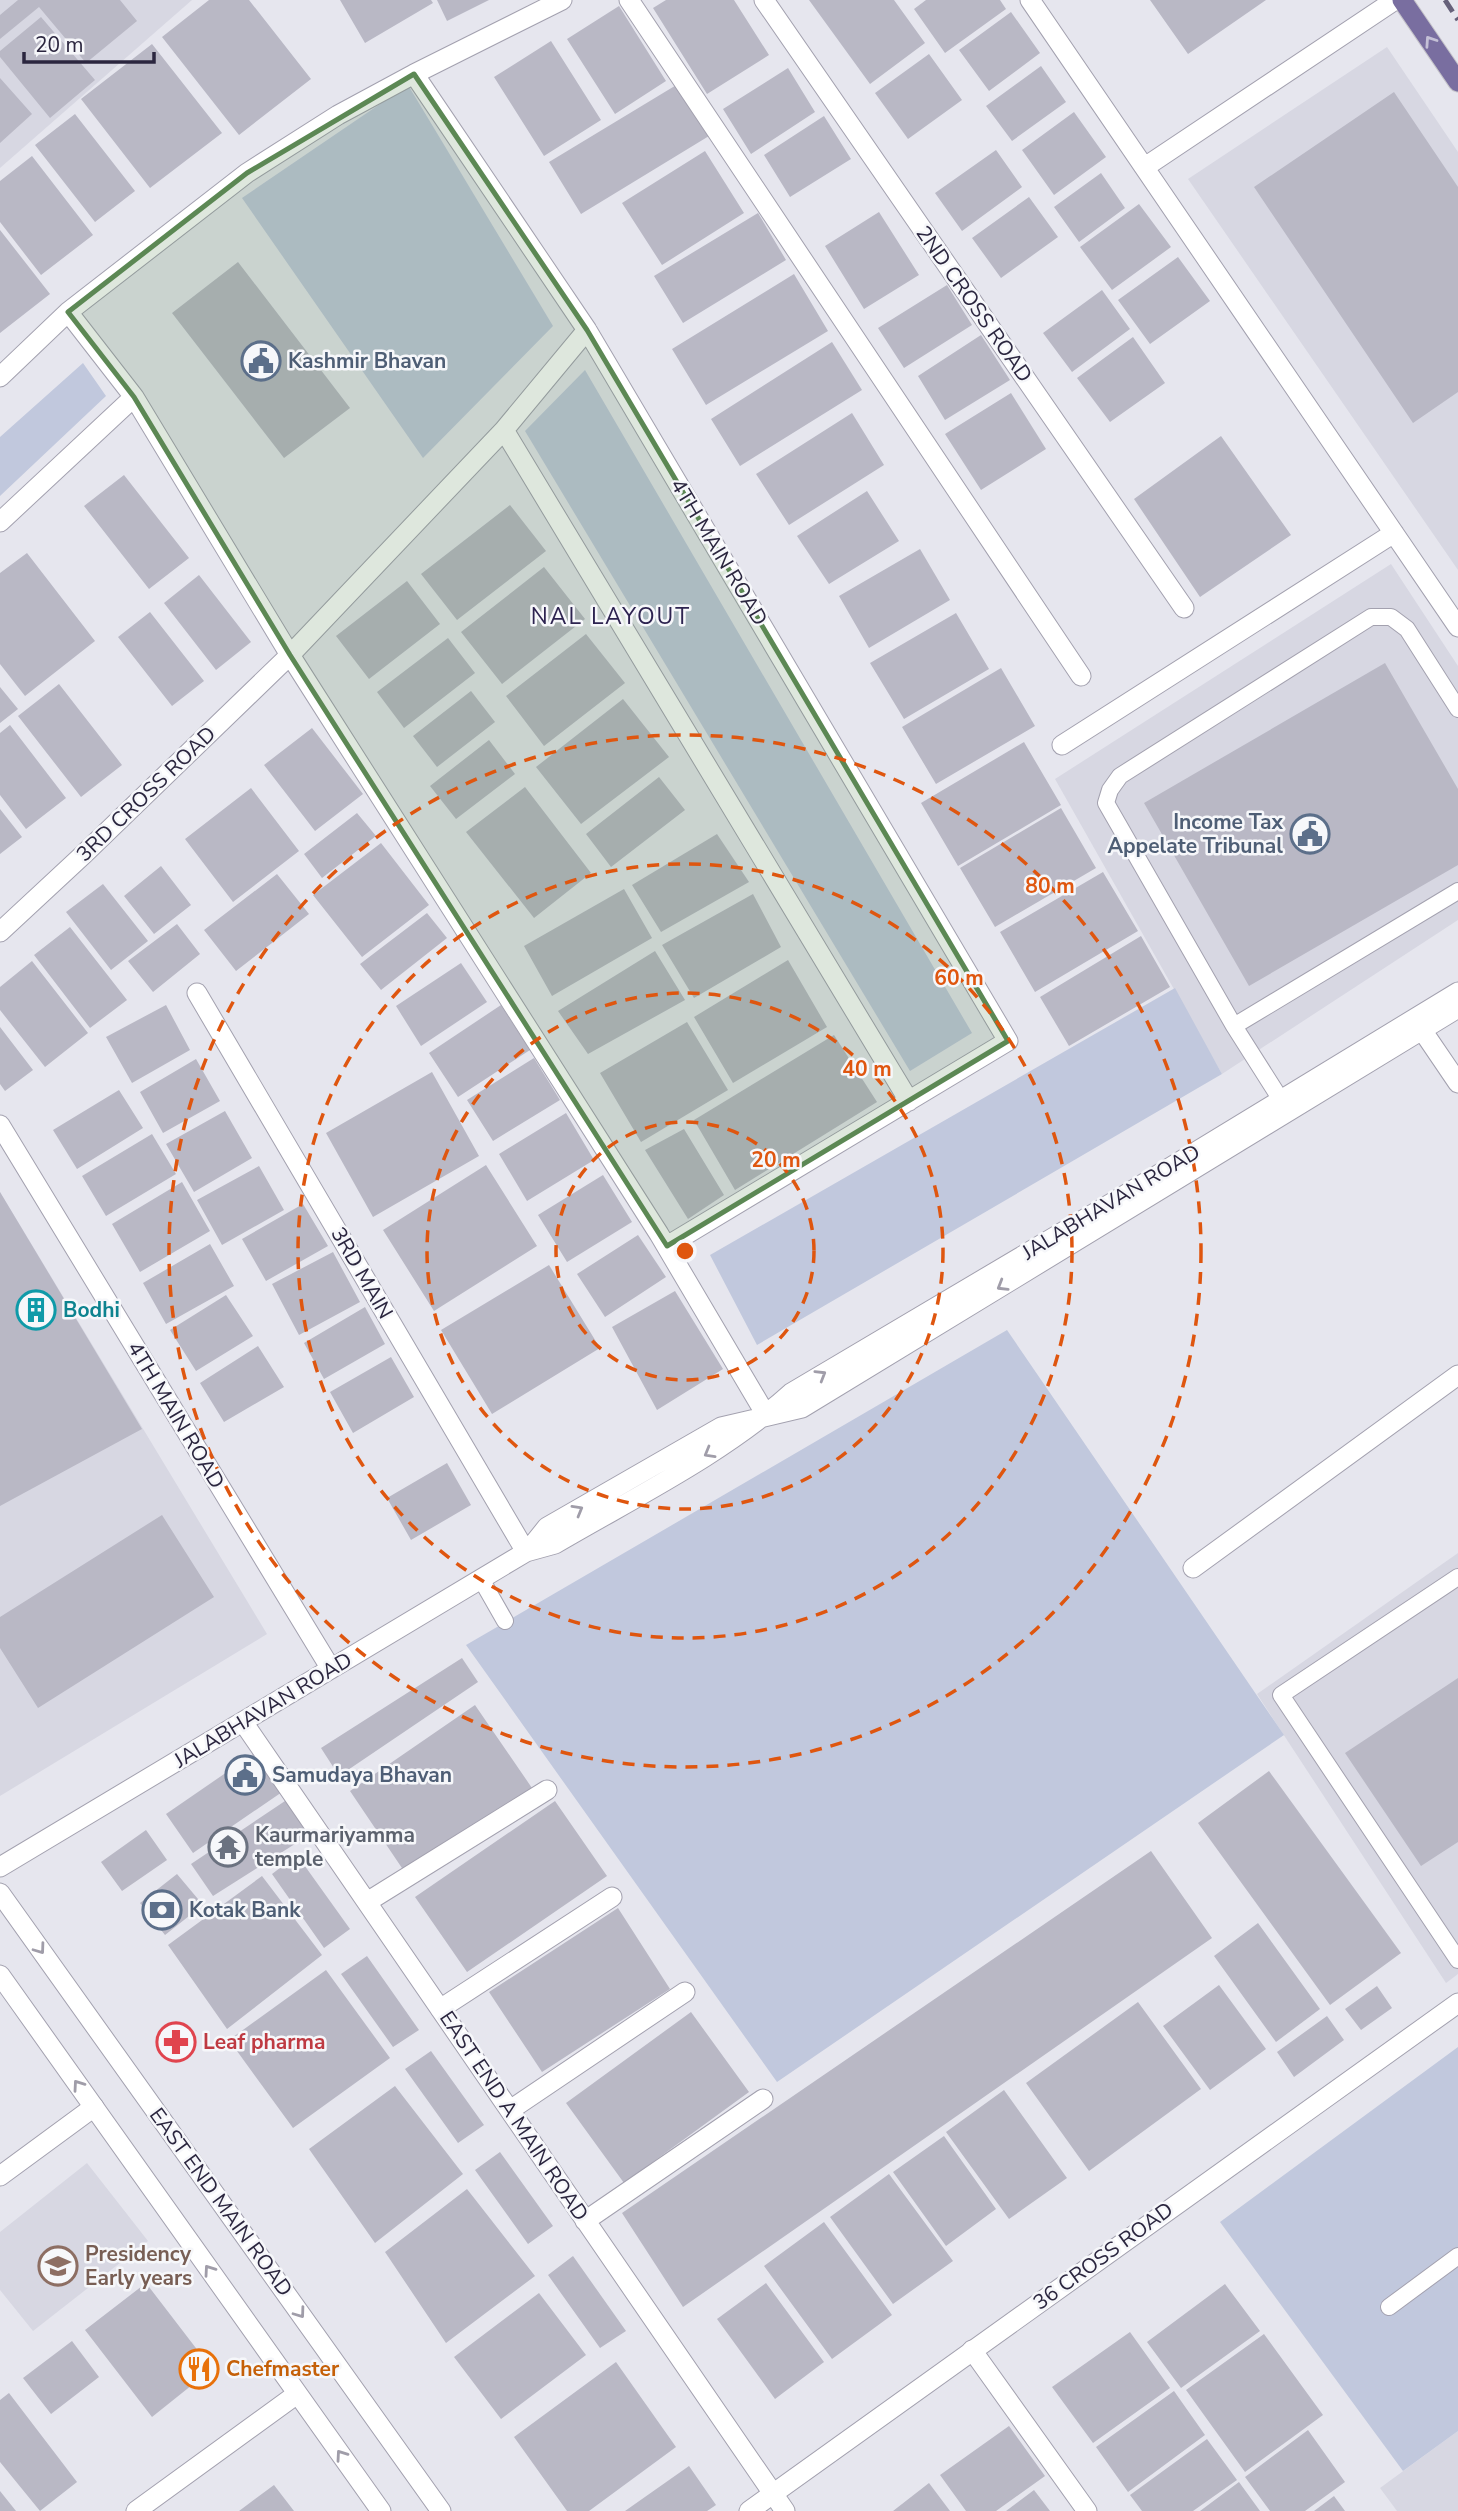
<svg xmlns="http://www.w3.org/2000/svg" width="1458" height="2511" viewBox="0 0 1458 2511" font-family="'Nunito Sans',sans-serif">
<rect width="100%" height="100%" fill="#e6e6ee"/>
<path fill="#d7d7e2" d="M0 0H192L0 168Z
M1387 47 1458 152V570L1188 179Z
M1391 564 1458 666V920L1222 1074 1055 779Z
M0 1192 267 1634 0 1796Z
M1458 1553V1974L1446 1983 1257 1694Z
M87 2163 148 2241 33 2331 0 2290V2232Z
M1458 2431V2511H1397L1380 2488Z"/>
<path fill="#c1c8dd" d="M408 85 553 326 423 458 242 198Z
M83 363 106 396 0 496V437Z
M585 370 972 1033 910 1071 525 431Z
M1175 988 1222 1074 757 1345 710 1255Z
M1007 1330 1284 1735 777 2082 466 1645Z
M1458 2047V2431L1403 2471 1220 2222Z"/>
<path fill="#b9b8c5" d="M18 0H120L137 21 86 63 39 7 0 39V15Z
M209 0H249L311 79 239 135 162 37Z
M340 0H431L433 3 365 43Z
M437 0H489L447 21Z
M666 0H734L769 55 707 94 653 8Z
M809 0H894L925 43 870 84Z
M926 0H1000L1006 9 945 53 914 9Z
M1150 0H1266L1188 54Z
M619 6 666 81 615 114 567 39Z
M1011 12 1040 53 989 91 959 50Z
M41 17 95 80 50 118 0 57V51Z
M551 41 601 120 544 156 494 77Z
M152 44 222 133 150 188 81 99Z
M929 54 962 100 908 139 875 93Z
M1041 66 1066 102 1012 141 986 106Z
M788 68 815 112 751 154 723 109Z
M0 78 32 114 0 143Z
M678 84 709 136 581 214 549 162Z
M1394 92 1458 187V392L1413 423 1254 187Z
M1074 112 1106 157 1054 195 1022 150Z
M75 114 135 191 95 222 35 145Z
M824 116 851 159 790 197 764 155Z
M996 150 1022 187 962 231 935 193Z
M705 151 744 213 662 265 622 203Z
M32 156 93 235 41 275 0 222V181Z
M1101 173 1125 208 1079 242 1054 207Z
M1029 197 1058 237 1001 278 972 238Z
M1139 204 1171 247 1112 290 1080 247Z
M879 212 919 275 864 309 825 246Z
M758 213 786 260 683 323 654 276Z
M0 230 50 294 0 333Z
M1178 257 1210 301 1150 344 1118 300Z
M238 262 350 408 284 458 172 313Z
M794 274 828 331 706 405 672 349Z
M947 285 972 325 904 368 878 328Z
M1102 290 1130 329 1072 372 1043 333Z
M981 335 1010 380 945 420 918 376Z
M1133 337 1165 383 1110 422 1077 378Z
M832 342 862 390 740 466 711 419Z
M1011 393 1046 449 981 490 945 434Z
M852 413 884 465 789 525 756 474Z
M1221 436 1291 535 1200 597 1134 499Z
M124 475 189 558 149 589 84 506Z
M867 491 899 541 829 584 797 536Z
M510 505 546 551 457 620 421 574Z
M920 549 950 600 869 648 839 596Z
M27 553 95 641 25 696 0 664V573Z
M544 567 585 619 502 684 461 632Z
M199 575 251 642 216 670 164 603Z
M407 581 440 624 369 679 336 636Z
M150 612 204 681 172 706 118 637Z
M956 613 989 669 904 719 870 663Z
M586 634 625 683 544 746 506 696Z
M448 638 475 673 404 728 377 692Z
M1385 663 1458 789V865L1249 986 1144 803Z
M1001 668 1035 726 936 784 902 727Z
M59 684 122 765 81 797 18 716Z
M0 687 18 709 0 723Z
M471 691 495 722 437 767 413 736Z
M623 699 669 757 581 824 536 767Z
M10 725 66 798 26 829 0 795V733Z
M312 728 363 794 315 831 264 765Z
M489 740 515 774 456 819 430 786Z
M1024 742 1061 805 958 866 921 803Z
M659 777 685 810 611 867 586 834Z
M525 787 591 873 534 918 466 832Z
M251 788 299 851 233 902 185 839Z
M1061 808 1096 868 995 927 960 868Z
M0 809 22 837 0 854Z
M357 813 376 836 322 878 304 854Z
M717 834 749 882 661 932 632 885Z
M381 843 429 905 362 957 313 895Z
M161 866 191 905 154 934 124 896Z
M1103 872 1138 931 1035 992 1000 932Z
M277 874 309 914 236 971 204 930Z
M103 884 148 941 111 970 66 912Z
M624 889 652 938 552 996 524 946Z
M753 894 781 947 694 998 662 945Z
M427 913 447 938 381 990 360 964Z
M177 924 200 954 153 992 128 961Z
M70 927 127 1000 90 1028 34 955Z
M1141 936 1170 987 1069 1046 1040 997Z
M655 951 685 1000 588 1054 558 1011Z
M788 960 827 1027 733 1083 694 1017Z
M32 961 88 1033 45 1067 0 1010V987Z
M461 963 487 1002 421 1046 396 1006Z
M166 1005 190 1050 132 1083 106 1037Z
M501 1005 530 1050 458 1097 429 1053Z
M687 1022 728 1090 641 1142 600 1073Z
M0 1027 33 1070 5 1091 0 1084Z
M834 1035 877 1102 735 1190 694 1120Z
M534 1058 560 1100 493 1141 467 1100Z
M196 1059 220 1101 163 1133 140 1092Z
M432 1072 479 1156 373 1217 326 1133Z
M119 1090 143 1128 77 1169 53 1130Z
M225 1111 252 1158 194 1192 166 1144Z
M566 1113 594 1160 527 1201 499 1154Z
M684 1129 724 1195 688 1219 645 1150Z
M152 1134 176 1174 106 1216 82 1176Z
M486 1165 537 1246 434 1311 383 1230Z
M259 1166 284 1210 222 1245 197 1200Z
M603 1175 632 1222 567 1262 538 1215Z
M182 1182 210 1231 140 1272 112 1224Z
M0 1192 142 1429 0 1506Z
M303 1204 328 1246 266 1281 242 1239Z
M638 1235 666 1277 605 1317 577 1274Z
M210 1244 234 1286 166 1324 143 1283Z
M333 1252 360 1302 299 1335 272 1284Z
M549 1265 600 1348 492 1414 441 1330Z
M675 1291 723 1369 657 1410 612 1327Z
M226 1295 253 1336 196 1371 170 1330Z
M365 1307 385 1344 324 1379 304 1343Z
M258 1346 284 1387 224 1422 200 1383Z
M391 1357 414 1397 353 1433 330 1392Z
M447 1463 471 1505 411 1540 387 1498Z
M162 1515 214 1597 38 1708 0 1648V1617Z
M462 1658 478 1682 339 1776 321 1748Z
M1458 1678V1842L1421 1866 1345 1753Z
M475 1705 532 1788 406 1874 350 1791Z
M259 1750 285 1790 193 1853 166 1814Z
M1269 1771 1401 1953 1330 2005 1198 1823Z
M288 1799 309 1835 213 1896 191 1864Z
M555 1801 607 1876 467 1972 415 1897Z
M146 1830 167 1860 122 1891 101 1862Z
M1151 1851 1212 1938 683 2307 622 2213Z
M297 1855 350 1929 324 1948 272 1874Z
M177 1874 203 1905 165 1935 140 1903Z
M262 1876 322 1955 227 2029 168 1945Z
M618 1908 670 1989 542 2072 489 1992Z
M1258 1923 1320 2009 1276 2042 1214 1956Z
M367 1956 419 2030 393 2047 341 1974Z
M326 1970 390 2058 293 2128 229 2040Z
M1219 1985 1266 2049 1210 2090 1163 2026Z
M1377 1986 1392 2008 1361 2030 1345 2009Z
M1138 2002 1201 2089 1089 2171 1026 2083Z
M691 2012 749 2092 624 2183 566 2103Z
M1327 2016 1344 2040 1294 2077 1277 2052Z
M431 2051 484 2125 458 2143 405 2069Z
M395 2086 463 2174 375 2243 309 2149Z
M1004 2090 1067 2178 1009 2219 946 2132Z
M944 2136 996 2209 946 2246 893 2172Z
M500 2152 553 2226 528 2244 475 2170Z
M889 2174 953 2261 893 2304 830 2217Z
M467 2189 535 2276 446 2343 385 2252Z
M824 2222 892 2315 832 2359 764 2266Z
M573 2256 626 2331 600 2348 548 2275Z
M146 2283 212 2369 152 2417 85 2330Z
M766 2283 824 2362 775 2399 717 2319Z
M1225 2284 1260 2331 1181 2388 1147 2342Z
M539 2293 586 2355 501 2419 454 2357Z
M1130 2332 1170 2388 1093 2443 1052 2387Z
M1264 2334 1323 2415 1245 2472 1186 2390Z
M72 2341 99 2377 51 2414 23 2378Z
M616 2362 676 2447 589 2511H567L514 2437Z
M1174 2391 1205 2435 1128 2492 1096 2447Z
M9 2393 77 2482 40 2511 0 2462V2400Z
M1009 2426 1045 2476 996 2511H966L940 2475Z
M1308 2430 1345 2482 1305 2511H1270L1245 2477Z
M1207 2439 1237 2480 1193 2511H1142L1130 2495Z
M689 2466 716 2505 707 2511H625Z
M1239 2482 1260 2511H1200Z
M929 2483 950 2511H893Z
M274 2485 294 2511H239Z
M1034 2490 1050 2511H1006Z
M0 2491 16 2511H0Z
M1334 2496 1345 2511H1314Z"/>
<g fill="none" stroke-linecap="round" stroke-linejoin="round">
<g stroke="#a3a1af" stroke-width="18">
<path id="service" d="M1234 1026 1458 891
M1281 1100 1234 1026 1106 803 1110 790 1120 776 1371 617H1391L1407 629 1458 709
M1458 1577 1281 1695 1458 1960
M481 1579 505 1621
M1389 2307 1458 2256"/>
</g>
<g stroke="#a3a1af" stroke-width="21">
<path id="minor" d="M629 0 1081 676
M764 0 1184 608
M1030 0 1458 627
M414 74 587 330 1008 1041 667 1246
M1145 167 1395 0
M68 312 134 397 290 655 659 1234 766 1415
M0 377 68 312 247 173 338 115 414 74 562 0
M504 430 909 1101
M0 522 134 397
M1062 745 1394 533
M0 932 84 854 290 655 504 430 587 330
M197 993 526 1552
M1422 1030 1458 1083
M0 1125 331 1669
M527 1552 547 1527 721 1427 802 1408 1458 1008
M1193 1568 1458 1375
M243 1722 785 2511
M0 1867 526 1552 555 1544C635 1497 722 1455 791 1393L1115 1201 1458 992
M367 1902 547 1790
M440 2009 612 1897
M510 2110 685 1992
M0 2176 94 2107
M585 2221 763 2099
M972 2350 1087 2511
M136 2511 297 2394"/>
</g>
<g stroke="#a3a1af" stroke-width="21">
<path id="tertiary" d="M0 1893 441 2511
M0 1975 381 2511
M749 2511 1458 2003"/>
</g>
<g stroke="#c4c2c9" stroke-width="21">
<path id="primary" d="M1402 0 1458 82"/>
</g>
<use href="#service" stroke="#fff" stroke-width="16"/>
<use href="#minor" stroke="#fff" stroke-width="19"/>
<use href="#tertiary" stroke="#fff" stroke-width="19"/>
<use href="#primary" stroke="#796ea0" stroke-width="19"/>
<path stroke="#66617a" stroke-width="5" stroke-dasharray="14 7" stroke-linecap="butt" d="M1445 0 1458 20"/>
</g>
<defs><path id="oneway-chevron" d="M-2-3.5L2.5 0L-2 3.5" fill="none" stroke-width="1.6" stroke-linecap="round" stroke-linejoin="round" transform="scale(1.75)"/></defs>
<use stroke="#c4c0d6" href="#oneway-chevron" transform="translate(1430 41) rotate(-124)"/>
<g stroke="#a09da9">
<use href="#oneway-chevron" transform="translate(1002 1286) rotate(149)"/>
<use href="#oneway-chevron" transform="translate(821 1375) rotate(-31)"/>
<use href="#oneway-chevron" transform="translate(709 1453) rotate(150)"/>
<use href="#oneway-chevron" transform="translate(578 1510) rotate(-30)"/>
<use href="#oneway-chevron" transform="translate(40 1949) rotate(54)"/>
<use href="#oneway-chevron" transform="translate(78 2085) rotate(-125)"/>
<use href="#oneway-chevron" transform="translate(209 2270) rotate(-125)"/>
<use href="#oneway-chevron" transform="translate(300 2313) rotate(54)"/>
<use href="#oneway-chevron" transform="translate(341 2455) rotate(-125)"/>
</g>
<path fill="#5c8854" fill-opacity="0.2" stroke="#5c8854" stroke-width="5" stroke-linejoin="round" d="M414 74 587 330 1008 1041 667 1246 290 655 134 397 68 312 247 173Z"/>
<g fill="none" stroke="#df560f" stroke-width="3.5" stroke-dasharray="12 9">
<circle cx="685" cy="1251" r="129"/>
<circle cx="685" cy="1251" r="258"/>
<circle cx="685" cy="1251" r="387"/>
<circle cx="685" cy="1251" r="516"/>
</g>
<defs>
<g id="civic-ring" transform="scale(2.0125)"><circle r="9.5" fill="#f6f7fa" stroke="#5c6f8a" stroke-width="1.5"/><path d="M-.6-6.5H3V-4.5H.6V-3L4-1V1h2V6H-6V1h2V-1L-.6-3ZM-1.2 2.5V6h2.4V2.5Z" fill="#5c6f8a"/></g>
<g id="building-ring" transform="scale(2.0125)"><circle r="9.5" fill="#f6f7fa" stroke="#0f9aa8" stroke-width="1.5"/><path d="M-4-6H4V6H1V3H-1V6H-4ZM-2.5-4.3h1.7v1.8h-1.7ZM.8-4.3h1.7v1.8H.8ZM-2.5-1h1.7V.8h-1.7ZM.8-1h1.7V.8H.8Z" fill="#0f9aa8"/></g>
<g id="temple-ring" transform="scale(2.0125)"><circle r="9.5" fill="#f6f7fa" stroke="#6b7280" stroke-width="1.5"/><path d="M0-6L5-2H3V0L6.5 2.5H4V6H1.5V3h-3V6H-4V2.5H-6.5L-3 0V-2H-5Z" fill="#6b7280"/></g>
<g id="bank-ring" transform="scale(2.0125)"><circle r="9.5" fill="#f6f7fa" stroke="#5c6f8a" stroke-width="1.5"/><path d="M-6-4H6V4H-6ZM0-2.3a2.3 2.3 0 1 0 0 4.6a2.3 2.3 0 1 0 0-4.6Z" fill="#5c6f8a"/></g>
<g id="pharmacy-ring" transform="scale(2.0125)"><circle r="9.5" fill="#f6f7fa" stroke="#e0444e" stroke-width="1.5"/><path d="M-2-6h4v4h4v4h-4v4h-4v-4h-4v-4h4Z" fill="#e0444e"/></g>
<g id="school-ring" transform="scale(2.0125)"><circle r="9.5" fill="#f6f7fa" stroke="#8d6e63" stroke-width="1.5"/><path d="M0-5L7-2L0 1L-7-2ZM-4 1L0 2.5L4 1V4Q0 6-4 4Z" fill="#8d6e63"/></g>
<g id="restaurant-ring" transform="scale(2.0125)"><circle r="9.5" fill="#f6f7fa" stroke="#e8710a" stroke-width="1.5"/><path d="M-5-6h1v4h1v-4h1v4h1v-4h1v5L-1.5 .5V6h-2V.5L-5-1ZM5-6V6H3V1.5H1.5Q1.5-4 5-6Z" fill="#e8710a"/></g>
</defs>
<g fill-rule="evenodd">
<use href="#civic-ring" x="261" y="361"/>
<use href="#civic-ring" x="1310" y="834"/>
<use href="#building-ring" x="36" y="1310"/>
<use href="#civic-ring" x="245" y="1775"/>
<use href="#temple-ring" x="228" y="1847"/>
<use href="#bank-ring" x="162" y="1910"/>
<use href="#pharmacy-ring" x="176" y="2042"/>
<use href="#school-ring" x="58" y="2266"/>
<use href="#restaurant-ring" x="199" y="2369"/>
</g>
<g text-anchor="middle" stroke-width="5" stroke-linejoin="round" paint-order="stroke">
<g font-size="21" fill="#2b263f" stroke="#f6f7fa">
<text transform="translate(974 304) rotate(55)" y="7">2ND CROSS ROAD</text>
<text transform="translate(719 552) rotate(59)" y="7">4TH MAIN ROAD</text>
<text transform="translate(146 794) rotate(-44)" y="7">3RD CROSS ROAD</text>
<text transform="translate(1111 1202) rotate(-31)" y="7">JALABHAVAN ROAD</text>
<text transform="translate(362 1273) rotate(60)" y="7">3RD MAIN</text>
<text transform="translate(176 1415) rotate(59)" y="7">4TH MAIN ROAD</text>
<text transform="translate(263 1710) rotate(-31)" y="7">JALABHAVAN ROAD</text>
<text transform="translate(514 2116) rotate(56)" y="7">EAST END A MAIN ROAD</text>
<text transform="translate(221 2202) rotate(54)" y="7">EAST END MAIN ROAD</text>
<text transform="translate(1103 2256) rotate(-36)" y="7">36 CROSS ROAD</text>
</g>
<g font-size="21" font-weight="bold" fill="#4e5e75" stroke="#f6f7fa" text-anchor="start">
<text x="288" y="368">Kashmir Bhavan</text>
<text x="1283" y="829" text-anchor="end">Income Tax<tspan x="1283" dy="24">Appelate Tribunal</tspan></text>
<text x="272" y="1782">Samudaya Bhavan</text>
<text x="189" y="1917">Kotak Bank</text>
</g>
<g font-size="21" font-weight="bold" fill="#0d838f" stroke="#f6f7fa" text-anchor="start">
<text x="63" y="1317">Bodhi</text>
</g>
<g font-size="21" font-weight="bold" fill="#5b616d" stroke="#f6f7fa" text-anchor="start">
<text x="255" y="1842">Kaurmariyamma<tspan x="255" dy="24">temple</tspan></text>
</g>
<g font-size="21" font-weight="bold" fill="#be3a42" stroke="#f6f7fa" text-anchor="start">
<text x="203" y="2049">Leaf pharma</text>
</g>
<g font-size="21" font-weight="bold" fill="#785e54" stroke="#f6f7fa" text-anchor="start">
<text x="85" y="2261">Presidency<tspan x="85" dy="24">Early years</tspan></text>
</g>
<g font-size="21" font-weight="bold" fill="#c56008" stroke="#f6f7fa" text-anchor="start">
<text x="226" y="2376">Chefmaster</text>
</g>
<g font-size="23" letter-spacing="2" fill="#2d2350" stroke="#f6f7fa">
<text x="611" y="624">NAL LAYOUT</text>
</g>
</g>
<circle cx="685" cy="1251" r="10" fill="#df560f" stroke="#f6f7fa" stroke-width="3.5"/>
<g font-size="21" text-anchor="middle" font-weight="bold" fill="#df560f" stroke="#f6f7fa" stroke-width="5" stroke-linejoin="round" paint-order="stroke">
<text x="1050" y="893">80 m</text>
<text x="959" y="985">60 m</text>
<text x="867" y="1076">40 m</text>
<text x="776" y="1167">20 m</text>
</g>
<path d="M24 52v10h130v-10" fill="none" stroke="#2b263f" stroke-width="3.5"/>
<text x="35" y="52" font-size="21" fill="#2b263f" stroke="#f6f7fa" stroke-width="5" paint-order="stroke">20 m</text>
</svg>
